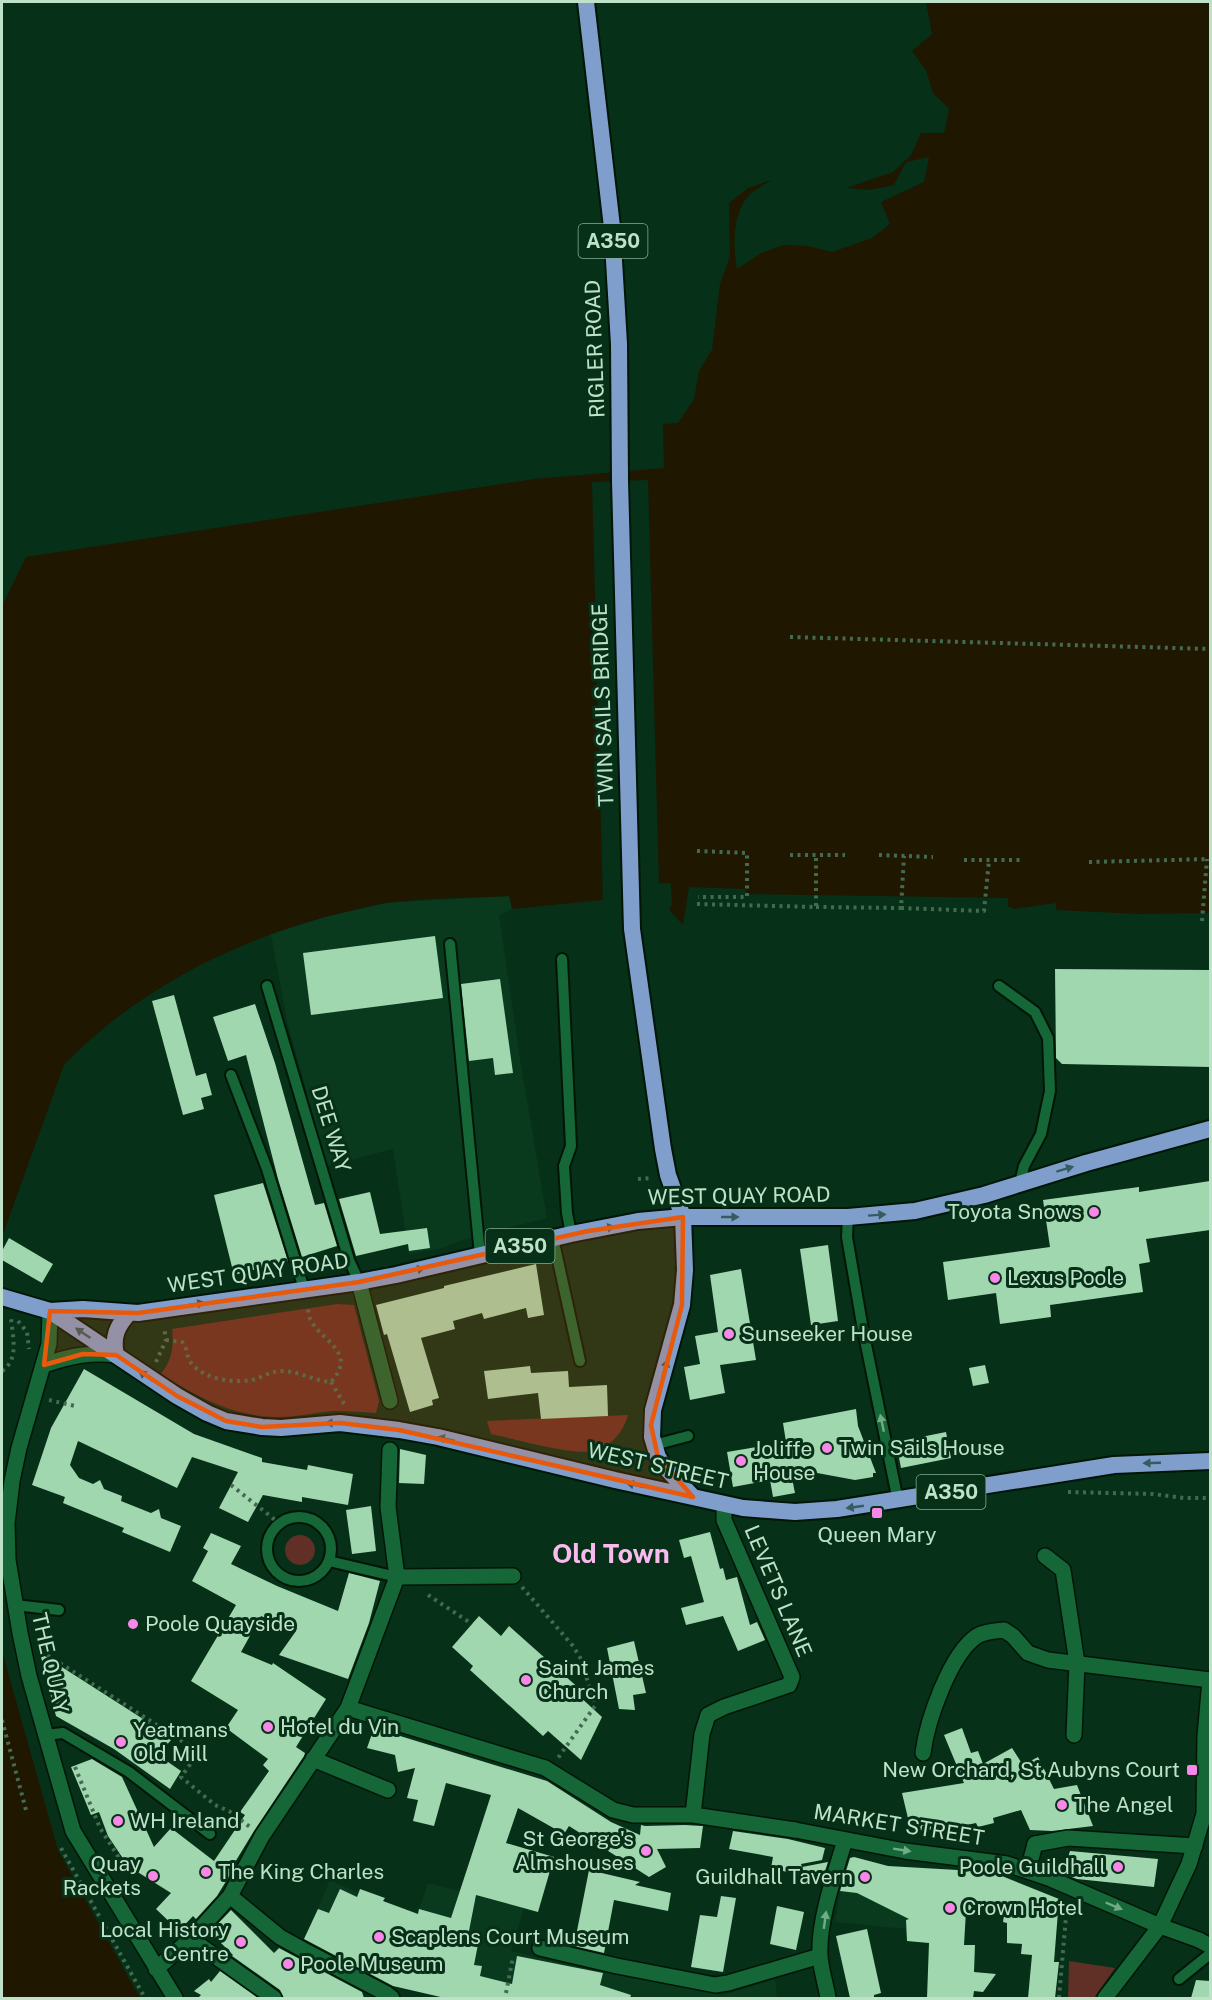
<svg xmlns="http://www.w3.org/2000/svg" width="1212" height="2000" viewBox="0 0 1212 2000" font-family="'Public Sans',sans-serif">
<rect width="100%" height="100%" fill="#063018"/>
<path fill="#0a3a1e" d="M510 896 512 909 499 915 519 1053 547 1218 462 1240 442 1248 409 1254 393 1149 327 1166 287 1021 271 934 325 917 386 903Z
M854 1857 888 1866 962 1870 956 1944 907 1941 906 1929 835 1922 846 1862 847 1858Z
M330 1880 358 1893 337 1955 305 1938Z
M428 1883 524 1908 511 1951 559 1963 723 1995 775 1979 777 1998H446L393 1986Z"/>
<path fill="#602f25" d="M337 1304 354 1305 379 1401 376 1413C363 1412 349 1411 335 1411 317 1412 298 1417 280 1417 234 1417 199 1398 161 1374 172 1360 174 1346 172 1329Z
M628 1415C624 1431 610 1448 593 1451 571 1455 515 1439 491 1434L487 1421Z
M285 1550a15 15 0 1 1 30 0a15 15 0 1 1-30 0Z
M1069 1961 1115 1968 1094 1998H1068Z"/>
<path fill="#201700" d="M926 2H1210V913L1138 914 1056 910V903L1015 909 1008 906V898L746 894 745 889 689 887 683 925 670 911V907L672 906 671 883 609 885 603 900 512 909 509 896C469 898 426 898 386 903 374 905 362 908 350 911 247 934 137 988 64 1065L2 1237V606L26 557 534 479 664 468 663 424 678 423 694 399 699 371 712 350 720 284 730 256 729 203 748 188 772 180C764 185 754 190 748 196 732 216 733 245 737 269L761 253 784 245 808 246 832 252 872 238 890 224 881 202 924 182 929 157 906 162 894 185 870 190 846 188 893 172 911 155 921 133H944L949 109 933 93 926 70 912 51 932 34Z
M2 1651 58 1850 140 1998H2Z"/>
<path fill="#063018" d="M648 480 659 886 611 888 606 901 603 903 592 482Z"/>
<path fill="#a0d7af" d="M435 936 443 998 311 1015 303 953Z
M1055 969 1210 970V1067L1062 1064 1056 1058Z
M500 979 513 1073 495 1075 493 1058 469 1061 461 984Z
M174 995 196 1076 206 1073 212 1095 201 1098 204 1109 183 1115 152 1001Z
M255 1004 275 1063 315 1205 324 1203 337 1246 302 1257 278 1179 246 1055 228 1061 213 1017Z
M1210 1181V1230L1146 1239 1150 1262 1139 1264 1143 1292 1050 1305 1051 1317 1000 1324 996 1293 948 1300 943 1262 1050 1247 1043 1200 1139 1187V1192Z
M263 1183 288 1261 234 1275 214 1195Z
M370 1192 380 1234 427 1228 430 1248 409 1251 408 1244 356 1256 339 1199Z
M9 1238 53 1264 42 1283 2 1260V1251Z
M828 1245 838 1321 811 1325 800 1249Z
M536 1264 544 1315 528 1318 526 1308 484 1319 482 1313 453 1321 455 1329 421 1338 439 1398 432 1400 433 1405 410 1412 387 1334 384 1335 376 1305 444 1288V1286Z
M741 1269 756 1360 720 1365 725 1393 690 1400 684 1367 700 1364 695 1336 718 1332 710 1275Z
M985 1365 989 1383 973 1386 969 1368Z
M530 1366 531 1373 568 1371 569 1387 607 1385 608 1416 541 1419 538 1393 488 1399 484 1371Z
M84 1369 194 1434 262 1458V1462L307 1470 308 1465 353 1474 348 1505 302 1497V1502L263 1495 248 1522 219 1508 238 1472 192 1457 177 1488 78 1441 70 1465 79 1478 93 1484 100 1480 104 1489 122 1496 121 1501 151 1513 159 1509 161 1518 181 1526 170 1552 122 1532 124 1528 63 1503 65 1497 32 1485 51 1428Z
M856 1409 858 1426 876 1473H873V1477L855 1480 790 1468 795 1493 773 1497 770 1480 733 1487 727 1452 786 1442 783 1423Z
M946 1432 951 1458 901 1468 896 1442Z
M400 1449 426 1455 424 1484 399 1483Z
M371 1506 376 1551 352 1554 346 1510Z
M710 1532 720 1569 723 1568 726 1580 737 1577 750 1625 757 1622 765 1640 738 1651 723 1616 686 1625 681 1608 704 1602 691 1556 684 1558 679 1540Z
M211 1533 241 1546 231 1564 277 1586 338 1611 349 1573 380 1581 369 1623 348 1679 279 1655 296 1631 261 1616 241 1652 272 1665 273 1663 326 1699 296 1747 305 1753 304 1756 254 1831 229 1872 231 1873 217 1896 196 1919 193 1916 179 1931 156 1909 171 1893 128 1866 108 1836 99 1812 91 1815 71 1767 92 1759 122 1777 154 1847 171 1828 214 1861 245 1815 240 1812 269 1771 263 1765 268 1759 226 1728 238 1710 191 1681 236 1605 192 1581 208 1551 203 1548Z
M479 1616 501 1636 509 1626 582 1691 578 1695 602 1717 581 1760 548 1731 543 1736 470 1670 473 1666 452 1647Z
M634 1641 646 1693 633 1695 635 1710 619 1709 607 1648Z
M40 1653 154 1726 171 1740 158 1755 181 1771 170 1789 114 1749 56 1716Z
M374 1728 547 1781 611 1822 640 1835 641 1825 645 1826 685 1825 703 1826 700 1848 657 1849 666 1867 649 1877 569 1826 564 1834 518 1808 506 1843 554 1857 538 1912 476 1895 468 1936 479 1939 474 1965 482 1966 480 1976 512 1984 517 1956 603 1973 600 1985 631 1995 630 1998H445L393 1986 304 1939 318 1909 329 1913 340 1889 357 1897 360 1889 385 1898 383 1901 418 1914 419 1909 451 1918 471 1857 491 1795 446 1783 434 1826 413 1821 418 1800 407 1798 415 1768 398 1772 395 1755 367 1748Z
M962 1728 971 1753 978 1751 983 1764 1012 1748 1023 1765 1038 1757 1054 1789 1077 1785 1093 1826 1052 1831 1030 1830 1021 1810 993 1818 994 1823 978 1827 976 1823 940 1831 939 1829 911 1831 902 1793 964 1783 944 1735Z
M733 1831 788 1839 825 1848 822 1860 801 1864 802 1867 828 1862 824 1874 802 1870 803 1876 771 1868 773 1857 729 1849Z
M1070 1851 1158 1859 1154 1887 1077 1879 1069 1876 1067 1872 1066 1863Z
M854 1857 888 1866 992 1872 1059 1899 1054 1962H1059L1055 1998H1028L1032 1955 1021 1954 1022 1944 1007 1943V1923L1003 1922 1004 1915 966 1911 964 1945H975L974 1972 996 1974 983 1992 974 1991 973 1998H927L929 1943 907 1941 906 1920 909 1919 857 1893 840 1891 850 1858Z
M589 1870 640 1882 635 1885 671 1893 668 1911 614 1900 604 1953 574 1946Z
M721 1896 736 1898 723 1972 691 1967 700 1915 717 1917Z
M777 1906 804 1912 796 1950 770 1944Z
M231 1910 274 1953 279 1948 362 1992 364 1998H284L280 1990 232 1956 233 1955 210 1932Z
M867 1929 881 1993 874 1995V1998H850L836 1936Z
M220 1971 258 1998H198L201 1995 194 1991 209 1979 211 1982Z
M1196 1980 1210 1981V1998H1191Z"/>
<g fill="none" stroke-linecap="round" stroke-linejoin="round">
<g stroke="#011607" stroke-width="14">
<path id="service" d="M450 944 480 1255
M562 959 571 1146 564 1166 567 1213 571 1234
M267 986 349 1260 359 1282
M999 986 1035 1012 1048 1038 1050 1091 1041 1134 1024 1166 1020 1183
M231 1075 267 1169 304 1289
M848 1217 847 1237 863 1330 898 1501
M553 1238 580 1361
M654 1445 688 1436
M267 1549a32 32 0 1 1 64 0a32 32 0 1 1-64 0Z
M329 1561 397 1577
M15 1605 59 1610
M45 1735 63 1733 129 1772 210 1834
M1179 1979 1210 1954"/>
</g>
<g stroke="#011607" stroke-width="18">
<path id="pedestrian" d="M734 1821 795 1830
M1035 1844 1068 1838 1195 1846
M1160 1926 1199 1940
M191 1939 274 1998
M309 1953 387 1994 392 1998"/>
</g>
<g stroke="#011607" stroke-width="18">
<path id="minor" d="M359 1282 390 1401
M50 1311 49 1344 19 1448 12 1481 7 1523 8 1560 20 1633 29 1676 73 1831 175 1998
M44 1365C69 1356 90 1352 116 1355
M1045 1556 1063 1570 1077 1663 1074 1735
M397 1577 513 1576
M348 1708 545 1768 613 1810 633 1815H693L734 1821
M923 1753C927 1721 950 1654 977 1636 985 1631 995 1631 1004 1630L1013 1636 1028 1653 1048 1660 1210 1680
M313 1759 388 1790
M693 1815 702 1734 708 1715 724 1707 789 1685 792 1677 724 1520V1504
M795 1830 905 1851 1007 1864 1051 1879 1160 1926
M1028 1870 1035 1844
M230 1896 280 1937 309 1953
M1199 1940 1210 1946
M540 1948 617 1966 715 1985 728 1983 820 1956
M156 1969 191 1939 230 1896 262 1836 348 1708 397 1577 388 1507 390 1450
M828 1998C826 1985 821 1970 820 1956 818 1921 835 1874 845 1840"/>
</g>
<g stroke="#011607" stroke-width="18">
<path id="tertiary" d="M1105 1998 1160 1926 1189 1864 1204 1814 1205 1736 1210 1681"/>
</g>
<g stroke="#011607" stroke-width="20">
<path id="trunk" d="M586 2 612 227 619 344 620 481 632 929 663 1149 668 1175 683 1217 685 1270 682 1305 653 1410 652 1437 658 1457 664 1466 693 1497
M2 1297 50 1311 177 1396 207 1413 226 1421 262 1427 281 1428 340 1423 399 1430 438 1437 615 1480 743 1508 795 1512 837 1509 1114 1465 1210 1461
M50 1311 83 1309 138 1313 359 1282 396 1275 571 1234 638 1221 683 1217H848L915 1211 984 1195 1086 1163 1210 1129
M116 1355C112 1337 117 1326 129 1313"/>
</g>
<path stroke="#436b52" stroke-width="4" stroke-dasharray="3 4.5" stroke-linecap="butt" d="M790 637 1210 649
M697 851 747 853V897H698
M790 855H845
M879 855 933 857
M964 860H1021
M1089 862 1210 859
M697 904 816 907V855
M816 907 901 908 904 856
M901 908 984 911 989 860
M1202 921 1207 859
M638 1179 651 1178
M18 1321 27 1332 29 1349
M166 1340 182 1342C188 1348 186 1356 191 1363 204 1379 231 1383 251 1380 262 1378 270 1371 282 1371 299 1371 314 1381 331 1382 356 1354 327 1344 313 1324 309 1319 308 1312 308 1306
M156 1362 166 1340 164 1327
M2 1371C20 1359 12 1335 11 1317
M331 1382 346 1407
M49 1400 75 1406
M231 1485 279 1523
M1068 1492 1153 1494 1184 1498H1210
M522 1587 573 1646 581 1659 595 1706 558 1758
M428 1595 472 1624
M41 1651 199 1752 181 1777 215 1805 229 1811 250 1827
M2 1720 26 1810
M75 1767 100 1828 119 1858
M61 1848 145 1998
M506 1993 513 1957
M1059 1998 1067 1905"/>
<use href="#service" stroke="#156738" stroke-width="10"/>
<use href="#pedestrian" stroke="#156738" stroke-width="15"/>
<use href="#minor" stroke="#156738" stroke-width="15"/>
<use href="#tertiary" stroke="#156738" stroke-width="15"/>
<use href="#trunk" stroke="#809ecc" stroke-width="16"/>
</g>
<defs><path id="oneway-solid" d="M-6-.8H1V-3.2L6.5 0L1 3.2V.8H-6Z" transform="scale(1.5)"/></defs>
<g fill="#375c60">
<use href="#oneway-solid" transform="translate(1065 1169) rotate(-17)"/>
<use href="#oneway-solid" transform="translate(877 1215) rotate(-4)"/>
<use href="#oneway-solid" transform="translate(730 1217)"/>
<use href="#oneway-solid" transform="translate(606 1228) rotate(-10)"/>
<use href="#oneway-solid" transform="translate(416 1270) rotate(-13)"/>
<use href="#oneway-solid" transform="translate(196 1304) rotate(-9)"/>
<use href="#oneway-solid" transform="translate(83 1333) rotate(-146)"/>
<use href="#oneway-solid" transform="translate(665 1368) rotate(-74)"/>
<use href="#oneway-solid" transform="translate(146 1376) rotate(-145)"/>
<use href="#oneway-solid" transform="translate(334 1423) rotate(-180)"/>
<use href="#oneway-solid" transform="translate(446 1439) rotate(-167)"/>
<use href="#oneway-solid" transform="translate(1152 1463) rotate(178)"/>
<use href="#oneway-solid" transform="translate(635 1485) rotate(-167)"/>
<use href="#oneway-solid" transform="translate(855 1507) rotate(172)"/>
</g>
<g fill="#72ab87">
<use href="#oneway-solid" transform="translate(882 1423) rotate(-102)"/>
<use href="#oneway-solid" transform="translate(902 1850) rotate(9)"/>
<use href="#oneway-solid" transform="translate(1114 1906) rotate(23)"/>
<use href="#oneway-solid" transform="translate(825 1920) rotate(-82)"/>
</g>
<path fill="#e8590c" fill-opacity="0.2" stroke="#e8590c" stroke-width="4.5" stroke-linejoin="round" d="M683 1217 682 1305 651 1425 658 1457 693 1497 399 1430 340 1423 262 1427 226 1421 177 1396 116 1355 83 1354 44 1365 50 1311 138 1313 359 1282 588 1231Z"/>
<g fill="#f987e8" stroke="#063018" stroke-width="2">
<circle cx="1094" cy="1212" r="6"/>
<circle cx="995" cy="1278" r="6"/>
<circle cx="729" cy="1334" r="6"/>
<circle cx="827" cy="1448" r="6"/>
<circle cx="741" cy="1461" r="6"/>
<rect x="871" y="1507" width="12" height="12" rx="3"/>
<circle cx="133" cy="1624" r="6"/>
<circle cx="526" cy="1680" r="6"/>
<circle cx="268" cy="1727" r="6"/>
<circle cx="121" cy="1742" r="6"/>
<rect x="1186" y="1764" width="12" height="12" rx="3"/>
<circle cx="1062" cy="1805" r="6"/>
<circle cx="118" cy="1821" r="6"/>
<circle cx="646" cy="1851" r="6"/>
<circle cx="1118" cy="1867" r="6"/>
<circle cx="206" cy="1872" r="6"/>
<circle cx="153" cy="1876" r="6"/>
<circle cx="865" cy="1877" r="6"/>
<circle cx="950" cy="1908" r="6"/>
<circle cx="379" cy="1937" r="6"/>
<circle cx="241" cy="1942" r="6"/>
<circle cx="288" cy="1964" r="6"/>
</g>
<g text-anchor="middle" stroke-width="6" stroke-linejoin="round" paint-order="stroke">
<g fill="#063018" stroke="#87ad92" stroke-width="1.5">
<rect x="578.5" y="224" width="69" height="34" rx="4.5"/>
<rect x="485.5" y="1229" width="69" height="34" rx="4.5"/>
<rect x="916.5" y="1475" width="69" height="34" rx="4.5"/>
</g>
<g font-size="20" font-weight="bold" fill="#bee2c7">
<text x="613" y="248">A350</text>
<text x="520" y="1253">A350</text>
<text x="951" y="1499">A350</text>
</g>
<g font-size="21" fill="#bee2c7" stroke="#063018">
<text transform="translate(595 349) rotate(-92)" y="7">RIGLER ROAD</text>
<text transform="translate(603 705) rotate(-92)" y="7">TWIN SAILS BRIDGE</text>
<text transform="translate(331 1129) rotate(73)" y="7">DEE WAY</text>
<text transform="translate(739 1196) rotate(-1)" y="7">WEST QUAY ROAD</text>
<text transform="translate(258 1273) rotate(-8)" y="7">WEST QUAY ROAD</text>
<text transform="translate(658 1466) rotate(13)" y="7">WEST STREET</text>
<text transform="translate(778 1591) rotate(67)" y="7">LEVETS LANE</text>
<text transform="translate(50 1663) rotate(77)" y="7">THE QUAY</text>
<text transform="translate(899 1825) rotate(9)" y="7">MARKET STREET</text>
</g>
<g font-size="21" fill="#bee2c7" stroke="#063018" text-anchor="start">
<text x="1082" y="1219" text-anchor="end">Toyota Snows</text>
<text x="1007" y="1285">Lexus Poole</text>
<text x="741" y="1341">Sunseeker House</text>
<text x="839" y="1455">Twin Sails House</text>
<text x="753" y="1456">Joliffe<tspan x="753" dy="24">House</tspan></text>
<text x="877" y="1542" text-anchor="middle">Queen Mary</text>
<text x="145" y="1631">Poole Quayside</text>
<text x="538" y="1675">Saint James<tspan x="538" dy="24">Church</tspan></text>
<text x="280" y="1734">Hotel du Vin</text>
<text x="133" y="1737">Yeatmans<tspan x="133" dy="24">Old Mill</tspan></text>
<text x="1180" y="1777" text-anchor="end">New Orchard, St Aubyns Court</text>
<text x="1074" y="1812">The Angel</text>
<text x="130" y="1828">WH Ireland</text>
<text x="634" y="1846" text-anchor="end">St George's<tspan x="634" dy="24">Almshouses</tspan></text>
<text x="141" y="1871" text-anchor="end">Quay<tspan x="141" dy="24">Rackets</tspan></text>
<text x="1106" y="1874" text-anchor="end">Poole Guildhall</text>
<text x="218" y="1879">The King Charles</text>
<text x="853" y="1884" text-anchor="end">Guildhall Tavern</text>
<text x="962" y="1915">Crown Hotel</text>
<text x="229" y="1937" text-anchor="end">Local History<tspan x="229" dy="24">Centre</tspan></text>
<text x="391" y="1944">Scaplens Court Museum</text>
<text x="300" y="1971">Poole Museum</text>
</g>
<g font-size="27" font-weight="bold" fill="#fabaee" stroke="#063018">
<text x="611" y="1563">Old Town</text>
</g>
</g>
<rect width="1212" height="2000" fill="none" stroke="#bee2c7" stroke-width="6"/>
</svg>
